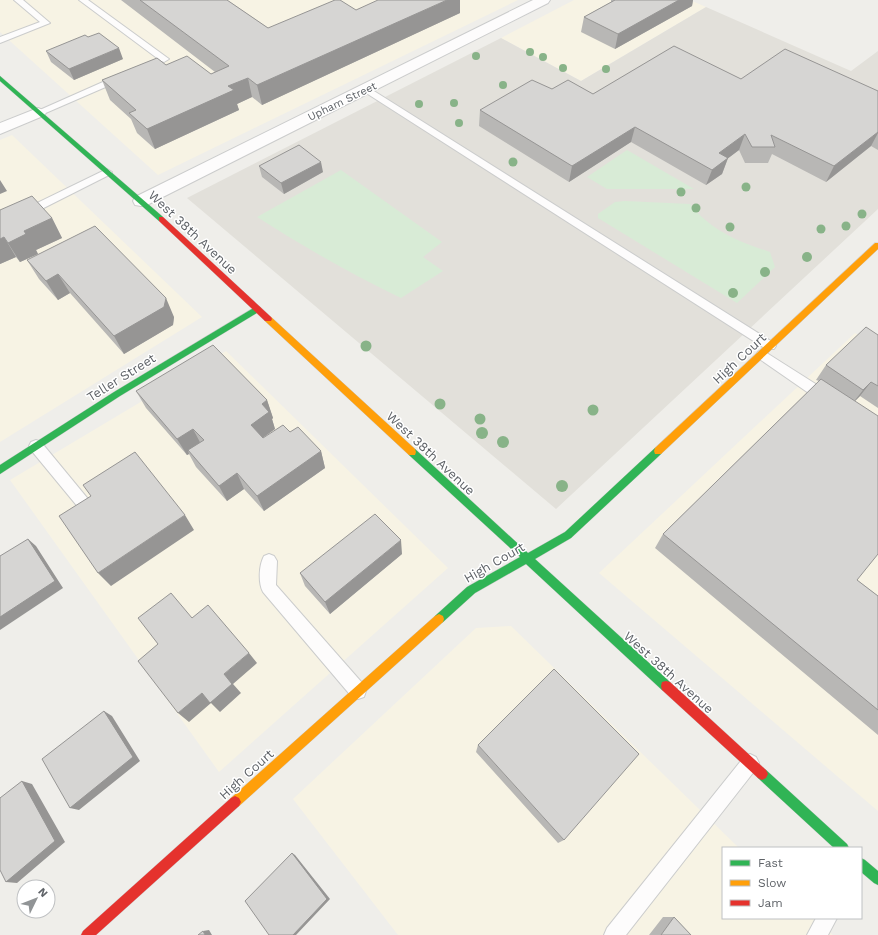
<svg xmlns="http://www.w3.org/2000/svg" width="878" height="935" viewBox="0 0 878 935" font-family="'Work Sans',sans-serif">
<rect width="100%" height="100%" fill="#efeeea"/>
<path fill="#f7f3e4" d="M0 0H518L158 175 0 32Z
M574 0H690L706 7 581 81 501 38Z
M12 135 202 317 0 442V140Z
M855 333 878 347V811L599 573Z
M226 351 448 568 219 772 10 480Z
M511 626 739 848H723V918H814L833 935H398L293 799 476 628Z"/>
<path fill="#e2e0da" d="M706 7 851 71 878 51V209L556 509 187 198 501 38 581 81Z"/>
<path fill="#d8ebd6" d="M627 150 694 189H607L587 177Z
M341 170 442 242 423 257 443 271 401 298C351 274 304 247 257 217Z
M625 201 690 204C710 230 739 242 770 252L775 267 737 303 598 218V214L615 202Z"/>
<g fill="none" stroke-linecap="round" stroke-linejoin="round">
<g stroke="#cbcccc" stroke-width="2">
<path id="lane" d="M14 0H23L50 23 0 43V37L40 22Z
M79 0H88L169 59 164 62 161 61Z
M121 74 124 75V79L41 115 38 116 33 113Z
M366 86 774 343 776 346 774 349H766L363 91 361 89Z
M107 169 112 172 111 174 0 230V221Z
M762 350 833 395 835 399 833 403 828 404 823 403 758 358 756 355 758 352Z
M36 440 41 442 88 499 90 503 88 507 83 509 78 507 31 450 29 446 31 442Z
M269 554 274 556 277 561 276 585 364 685 366 691 364 697 358 699 352 697 263 592C258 583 259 565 264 556Z
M750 754 756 757 759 763 756 769 626 935H604L607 928 744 757Z
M816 918H837L828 935H807Z"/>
</g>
<g stroke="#cbcccc" stroke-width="2">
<path id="street" d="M533 0H550L548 3 147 205 141 206 135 205 133 201 135 197Z
M38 108 43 110 46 113 43 116 0 134V123Z"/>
</g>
<g stroke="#cacacb" stroke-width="1">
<path id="fast" d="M0 76 163 217V221H159L0 81Z
M257 306 260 307 261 309 260 311 120 396 0 474V465L114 392Z
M658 447 661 448 662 451 661 454 571 538 535 559 670 682 671 686 670 690 666 691 662 690 526 564 475 593 443 622 439 624 435 622 434 619 435 616 467 587 520 557 409 455 408 452 409 449H415L528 553 565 532 655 448Z
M762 768 766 770 847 844 849 848H834L758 778 756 774 758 770Z
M861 858 865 860 878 871V885L874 883 861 872Z"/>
</g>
<g stroke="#cacacb" stroke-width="1">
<path id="slow" d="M875 243H878V249L661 454H655L654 451 655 448Z
M268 316 271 317 415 449 416 452 415 455H409L265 321 264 319 265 317Z
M439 614 443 616 444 619 443 622 239 806 235 808 231 806 229 802 231 798 435 616Z"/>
</g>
<g stroke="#cacacb" stroke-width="1">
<path id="jam" d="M159 217H163L271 317 272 319 271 321H265L159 221Z
M666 681 670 682 766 770 768 774 766 778 762 780 758 778 662 690 661 686 662 682Z
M235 796 239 798 241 802 239 806 96 935H81L83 931 231 798Z"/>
</g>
<use href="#lane" fill="#fdfcfc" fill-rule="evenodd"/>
<use href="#street" fill="#fdfcfc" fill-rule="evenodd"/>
<use href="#fast" fill="#30b455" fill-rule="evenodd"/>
<use href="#slow" fill="#ff9f0a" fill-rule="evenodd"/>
<use href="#jam" fill="#e5322d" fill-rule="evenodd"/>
</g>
<g fill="#88b388">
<circle cx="530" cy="52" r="4"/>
<circle cx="476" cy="56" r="4"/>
<circle cx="543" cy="57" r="4"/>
<circle cx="563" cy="68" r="4"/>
<circle cx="606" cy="69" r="4"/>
<circle cx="503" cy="85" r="4"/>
<circle cx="454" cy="103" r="4"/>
<circle cx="419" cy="104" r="4"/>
<circle cx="459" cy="123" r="4"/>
<circle cx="513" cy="162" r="4.5"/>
<circle cx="746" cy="187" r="4.5"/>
<circle cx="681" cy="192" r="4.5"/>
<circle cx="696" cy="208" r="4.5"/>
<circle cx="862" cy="214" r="4.5"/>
<circle cx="846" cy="226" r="4.5"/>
<circle cx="730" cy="227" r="4.5"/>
<circle cx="821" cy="229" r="4.5"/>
<circle cx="807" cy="257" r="5"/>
<circle cx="765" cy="272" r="5"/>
<circle cx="733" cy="293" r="5"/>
<circle cx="366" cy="346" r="5.5"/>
<circle cx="440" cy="404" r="5.5"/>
<circle cx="593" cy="410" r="5.5"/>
<circle cx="480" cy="419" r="5.5"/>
<circle cx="482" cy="433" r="6"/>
<circle cx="503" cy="442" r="6"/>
<circle cx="562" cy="486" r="6"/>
</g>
<path fill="#b8b7b5" d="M121 0H227L268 28 356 10 460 13 262 105 252 97 237 104 239 110 155 149 137 133 131 119 110 100 102 80 166 65 211 74 215 72Z
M611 0H693L692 6 615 49 581 32 584 17 611 2Z
M46 51 123 59 74 80 51 62Z
M741 79 878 91V150L871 146 826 182 772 154 768 163H745L739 150 728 158 722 174 706 185 631 142 569 182 479 126 480 110 552 89 593 94Z
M259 166 323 172 284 194 262 177Z
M0 210 52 218 62 238 36 250 38 254 20 262 16 257 0 264Z
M27 260 174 317 173 325 124 354 70 293 58 300 39 279Z
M878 335V408L860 396 855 401 857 580 878 596V735L655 548 663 534 819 381 816 380 826 365Z
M136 391 267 400 273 418 272 419 275 429 263 438 290 432 321 451 325 468 264 511 244 489 227 501 196 467 189 454 187 455 146 408Z
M402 554 330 614 305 586 300 573Z
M478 745 564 840 558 843 476 752Z
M663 917H674L691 935H649Z"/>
<path fill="#969594" d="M447 0H460V13L262 105 257 85Z
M679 0H693L692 6 615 49 618 34Z
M119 48 123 59 74 80 69 69Z
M248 78 252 97 237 104 239 110 155 149 147 129 228 86Z
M635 127 631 142 569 182 572 166Z
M878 132V133L871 146 826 182 834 166Z
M745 134 739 150 714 169 719 153Z
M728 158 722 174 706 185 712 170Z
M321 162 323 172 284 194 281 183Z
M0 180 7 191 0 194Z
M52 218 62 238 36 250 38 254 20 262 8 243 24 231Z
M4 237 16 257 0 264V239Z
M58 274 70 293 58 300 46 281Z
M166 298 174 317 173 325 124 354 114 336Z
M871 382 860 396 852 404 863 390Z
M267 400 273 418 272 419 275 429 258 441 251 425 262 404Z
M193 429 202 446 188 450 189 454 187 455 177 439Z
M321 451 325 468 264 511 257 496Z
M237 473 244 489 227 501 219 486Z
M185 515 194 530 111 586 98 573Z
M28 539 36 546 63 588 0 630V617Z
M401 540 402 554 330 614 325 602Z
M249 653 257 663 233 684 241 693 220 712 211 703 189 722 178 713Z
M104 711 112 716 140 761 79 810 70 808Z
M22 781 32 784 65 842 17 883 6 882Z
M292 853 295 855 330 899 296 935H293Z
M209 930 212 935H205L203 931Z"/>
<path fill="#d6d5d3" stroke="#969594" d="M140 0H227L268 28 335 0H340L356 10 378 0H447L257 85 248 78 228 86 234 90 147 129 129 113 136 110 102 80 157 58 166 65 187 56 211 74 229 66Z
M615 0H679L618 34 584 17Z
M99 33 119 48 69 69 46 51 85 35 88 37Z
M674 46 741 79 785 49 878 91V132L834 166 771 135 775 147H752L745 134 719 153 728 158 712 170 635 127 572 166 480 110 532 80 552 89 568 80 593 94Z
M299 145 321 162 281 183 259 166Z
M32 196 52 218 24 231 26 234 8 243 4 237 0 239V210Z
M95 226 166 298 164 307 114 336 58 274 46 281 27 260Z
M866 327 878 335V386L871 382 863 390 826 365Z
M213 345 267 400 262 404 269 412 251 425 263 438 283 425 290 432 298 427 321 451 257 496 237 473 219 486 188 450 204 440 193 429 177 439 136 391Z
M821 379 878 416V554L857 580 878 596V710L663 534Z
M135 452 185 515 98 573 59 516 91 496 83 485Z
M375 514 401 540 325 602 300 573Z
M28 539 55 581 0 617V556Z
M171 593 192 618 208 605 249 653 224 674 232 684 210 703 202 693 178 713 138 661 158 644 138 618Z
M554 669 639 754 564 840 478 745Z
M104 711 133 757 70 808 42 759Z
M22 781 55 841 6 882 0 870V798Z
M292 853 327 899 293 935H269L245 901Z
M674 917 691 935H661Z
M203 931 205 935H198Z"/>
<g text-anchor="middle" stroke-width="3" stroke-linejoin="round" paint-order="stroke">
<g font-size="11" fill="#5f6368" stroke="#fff">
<text transform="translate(342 101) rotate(-26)" y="4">Upham Street</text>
</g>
<g font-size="13" fill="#5f6368" stroke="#fff">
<text transform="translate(193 232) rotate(43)" y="5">West 38th Avenue</text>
<text transform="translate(739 358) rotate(-43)" y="5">High Court</text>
<text transform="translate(121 377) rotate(-32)" y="5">Teller Street</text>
<text transform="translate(431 453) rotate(43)" y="5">West 38th Avenue</text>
<text transform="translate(494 562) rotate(-30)" y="5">High Court</text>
<text transform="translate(669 672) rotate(42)" y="5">West 38th Avenue</text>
<text transform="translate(246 774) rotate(-42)" y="5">High Court</text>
</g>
</g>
<rect x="722" y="847" width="140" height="72" fill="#ffffff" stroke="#bfc1c3"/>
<rect x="730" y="860" width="20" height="6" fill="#30b455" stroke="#bfc1c3"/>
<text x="758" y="867" font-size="12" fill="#5f6368">Fast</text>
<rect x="730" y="880" width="20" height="6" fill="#ff9f0a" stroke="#bfc1c3"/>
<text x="758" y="887" font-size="12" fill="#5f6368">Slow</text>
<rect x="730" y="900" width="20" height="6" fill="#e5322d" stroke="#bfc1c3"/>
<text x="758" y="907" font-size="12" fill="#5f6368">Jam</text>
<g transform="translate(36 899) rotate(47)"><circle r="19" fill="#ffffff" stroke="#bfc1c3"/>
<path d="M0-3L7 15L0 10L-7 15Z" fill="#919496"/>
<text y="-6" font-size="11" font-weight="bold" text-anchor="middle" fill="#5f6368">N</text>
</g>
</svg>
